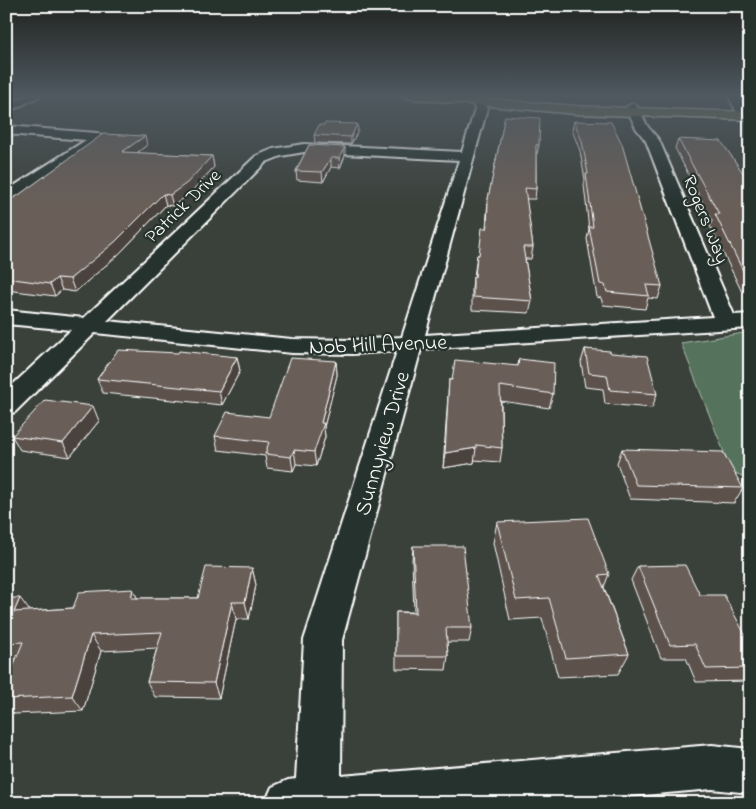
<svg xmlns="http://www.w3.org/2000/svg" width="756" height="809" viewBox="0 0 756 809" font-family="'Indie Flower',sans-serif">
<rect width="100%" height="100%" fill="#3a403a"/>
<filter id="ink" filterUnits="userSpaceOnUse"><feTurbulence type="fractalNoise" baseFrequency=".02" numOctaves="2"/><feDisplacementMap in="SourceGraphic" scale="10" xChannelSelector="R" yChannelSelector="G"/><feConvolveMatrix kernelMatrix="1 2 1 2 8 2 1 2 1" color-interpolation-filters="sRGB"/></filter>
<g filter="url(#ink)">
<path fill="#55735b" stroke="#aab9ad" d="M750 332V481L731 470 681 343Z"/>
<g fill="none" stroke-linecap="round" stroke-linejoin="round">
<g stroke="#fff" stroke-width="4">
<path id="street" d="M29 95H42L6 113V105Z
M470 95H480L487 109 425 335 713 317 646 141 636 128 626 107 632 104 636 105 648 127 659 140 734 315 750 314V328L421 349 342 640 341 776 712 745 750 749V793L712 789 555 803H265L272 787 288 780 296 779 304 640 397 351 352 354 292 353 95 333 15 412 6 415V391L71 330 6 324V310L84 318 256 156 273 149 304 144 462 152 475 109ZM304 152 459 160 402 337 352 340 292 339 107 321 266 162 281 156Z
M728 95H738L750 116 748 119H740Z
M6 126 97 133 104 137 100 143 12 201 6 203V191L86 140 6 134Z"/>
</g>
<g stroke="#fff" stroke-width="3">
<path id="primary" d="M396 95H439L576 106 750 112V120L576 114 402 98Z"/>
</g>
<use href="#street" fill="#26332d" fill-rule="evenodd"/>
<use href="#primary" fill="#71704a" fill-rule="evenodd"/>
</g>
<path fill="#5b514c" stroke="#fff" d="M505 116 539 145 537 154H536V189L535 199H526L533 247 531 259H525L532 301 529 313 472 310V289L473 277H474L477 255H479L486 228 488 199Z
M574 121 662 286 658 299 648 298 645 309 603 305 601 298 597 297 587 239 589 229 584 185 585 180 580 151 572 130Z
M357 124 358 131 351 144 315 143 314 135Z
M678 139 750 183V291L741 290 710 226 712 221 675 148Z
M147 145 137 153 212 156 214 167 189 194 173 206 166 205 119 254 75 292 62 290 55 296 6 290V203Z
M309 145 345 156 340 168 331 167 323 182 297 180 296 171Z
M585 349 611 353 657 394 652 408 605 404 603 389 585 387 581 362Z
M237 357 240 371 222 405 103 393 97 379Z
M519 359 553 394 549 408 501 401 502 448 500 462 474 460V463L443 468 449 380H452L518 366Z
M336 361 337 375 324 427 325 437 316 466 296 464 293 471 267 468 265 456 218 450 215 436 269 417Z
M99 421 70 457 20 450 12 436Z
M622 449 743 488 734 503 630 499 617 463Z
M497 522 609 574 604 587 629 654 618 674 558 677 542 618 510 620 493 543Z
M413 546 472 628 469 642H447L448 656 446 670 396 669V612H414L412 560Z
M638 566 700 595 750 644V681L696 682 686 658H661L631 580Z
M252 568 256 585 249 619H236L219 698 155 697 147 682 157 648 101 651 83 711 14 714 6 706V684L17 659H6V598L30 611 73 608 133 589 137 598H198Z
M750 579V592L746 585Z"/>
<path fill="#4a423e" stroke="#fff" d="M357 124 358 131 351 144V137Z
M145 136 147 145 125 162 122 152Z
M345 147V156L340 168 339 158Z
M212 156 214 167 189 194 173 206 170 195Z
M331 158V167L323 182 322 172Z
M163 194 166 205 119 254 75 292 70 279Z
M57 278 62 290 55 296 50 284Z
M237 357 240 371 222 405 219 391Z
M336 361 337 375 324 427 325 437 316 466 314 452Z
M93 406 99 421 70 457 63 443Z
M476 448 474 463 443 468 445 453Z
M294 450 296 464 293 471 291 457Z
M252 568 256 585 249 619 245 602Z
M133 589 141 606 131 598Z
M20 598 32 614 14 612Z
M232 602 236 619 219 698 214 683Z
M91 635 101 651 83 711 72 696Z"/>
<path fill="#6a5e58" stroke="#fff" d="M505 116 540 118 539 145H536V189L525 188 533 247H523L532 301 473 297V277H475L477 255H479L482 228H487L488 199Z
M574 121 611 122 622 144 662 286 646 285 649 296 607 292 605 285 600 284 589 227H593L586 174H588L582 141Z
M325 123 357 124 351 137 314 135 319 125H324Z
M103 134 145 136 122 152 212 156 187 183 170 195 163 194 115 242 70 279 57 278 50 284 6 278V203L20 194Z
M678 139 721 141 750 183V278L746 277 715 214H719Z
M309 145 345 147 339 158H331L322 172 296 171Z
M585 349 610 351 611 353 647 356 657 394 610 390 607 375 589 373Z
M118 350 178 353 179 351 237 357 219 391 97 379Z
M290 358 336 361 321 423H324L314 452 294 450 291 457 265 454 269 442 215 436 227 412 269 417Z
M519 359 554 363 553 394 500 386 502 448 476 445V448L445 453 449 380H452L455 360 518 366Z
M45 400 93 406 63 443 12 436Z
M622 449 723 452 743 488 636 485Z
M588 518 609 574 599 575 629 654 566 658 549 598 516 600 497 522Z
M413 546H463L472 628H446L448 656H396V612L416 613Z
M685 565 700 595H724L750 644V668L706 669 695 644 670 645 638 566Z
M206 567 252 568 245 602H232L214 683 147 682 162 632 91 635 72 696 6 699V684L23 642 6 643V598H20L14 612 73 608 79 592 133 589 131 598H198Z"/>
</g>
<linearGradient id="sky" x2="0" y2="1"><stop stop-color="#202320"/><stop offset="0.46" stop-color="#4f5960"/><stop offset="1" stop-color="#4f5960" stop-opacity="0"/></linearGradient>
<rect width="756" height="208" fill="url(#sky)"/>
<g text-anchor="middle" stroke-width="4.5" stroke-linejoin="round" paint-order="stroke">
<g font-size="19" fill="#fff" stroke="#26332d">
<text transform="translate(182 205) rotate(-44)" y="7">Patrick Drive</text>
<text transform="translate(707 219) rotate(68)" y="7">Rogers Way</text>
</g>
<g font-size="22" fill="#fff" stroke="#26332d">
<text transform="translate(378 343) rotate(-2)" y="8">Nob Hill Avenue</text>
<text transform="translate(381 443) rotate(-74)" y="8">Sunnyview Drive</text>
</g>
</g>
<rect width="756" height="809" fill="none" stroke="#26332d" stroke-width="25"/>
<rect x="12" y="12" width="731" height="784" fill="none" stroke="#fff" stroke-width="2" filter="url(#ink)"/>
</svg>
